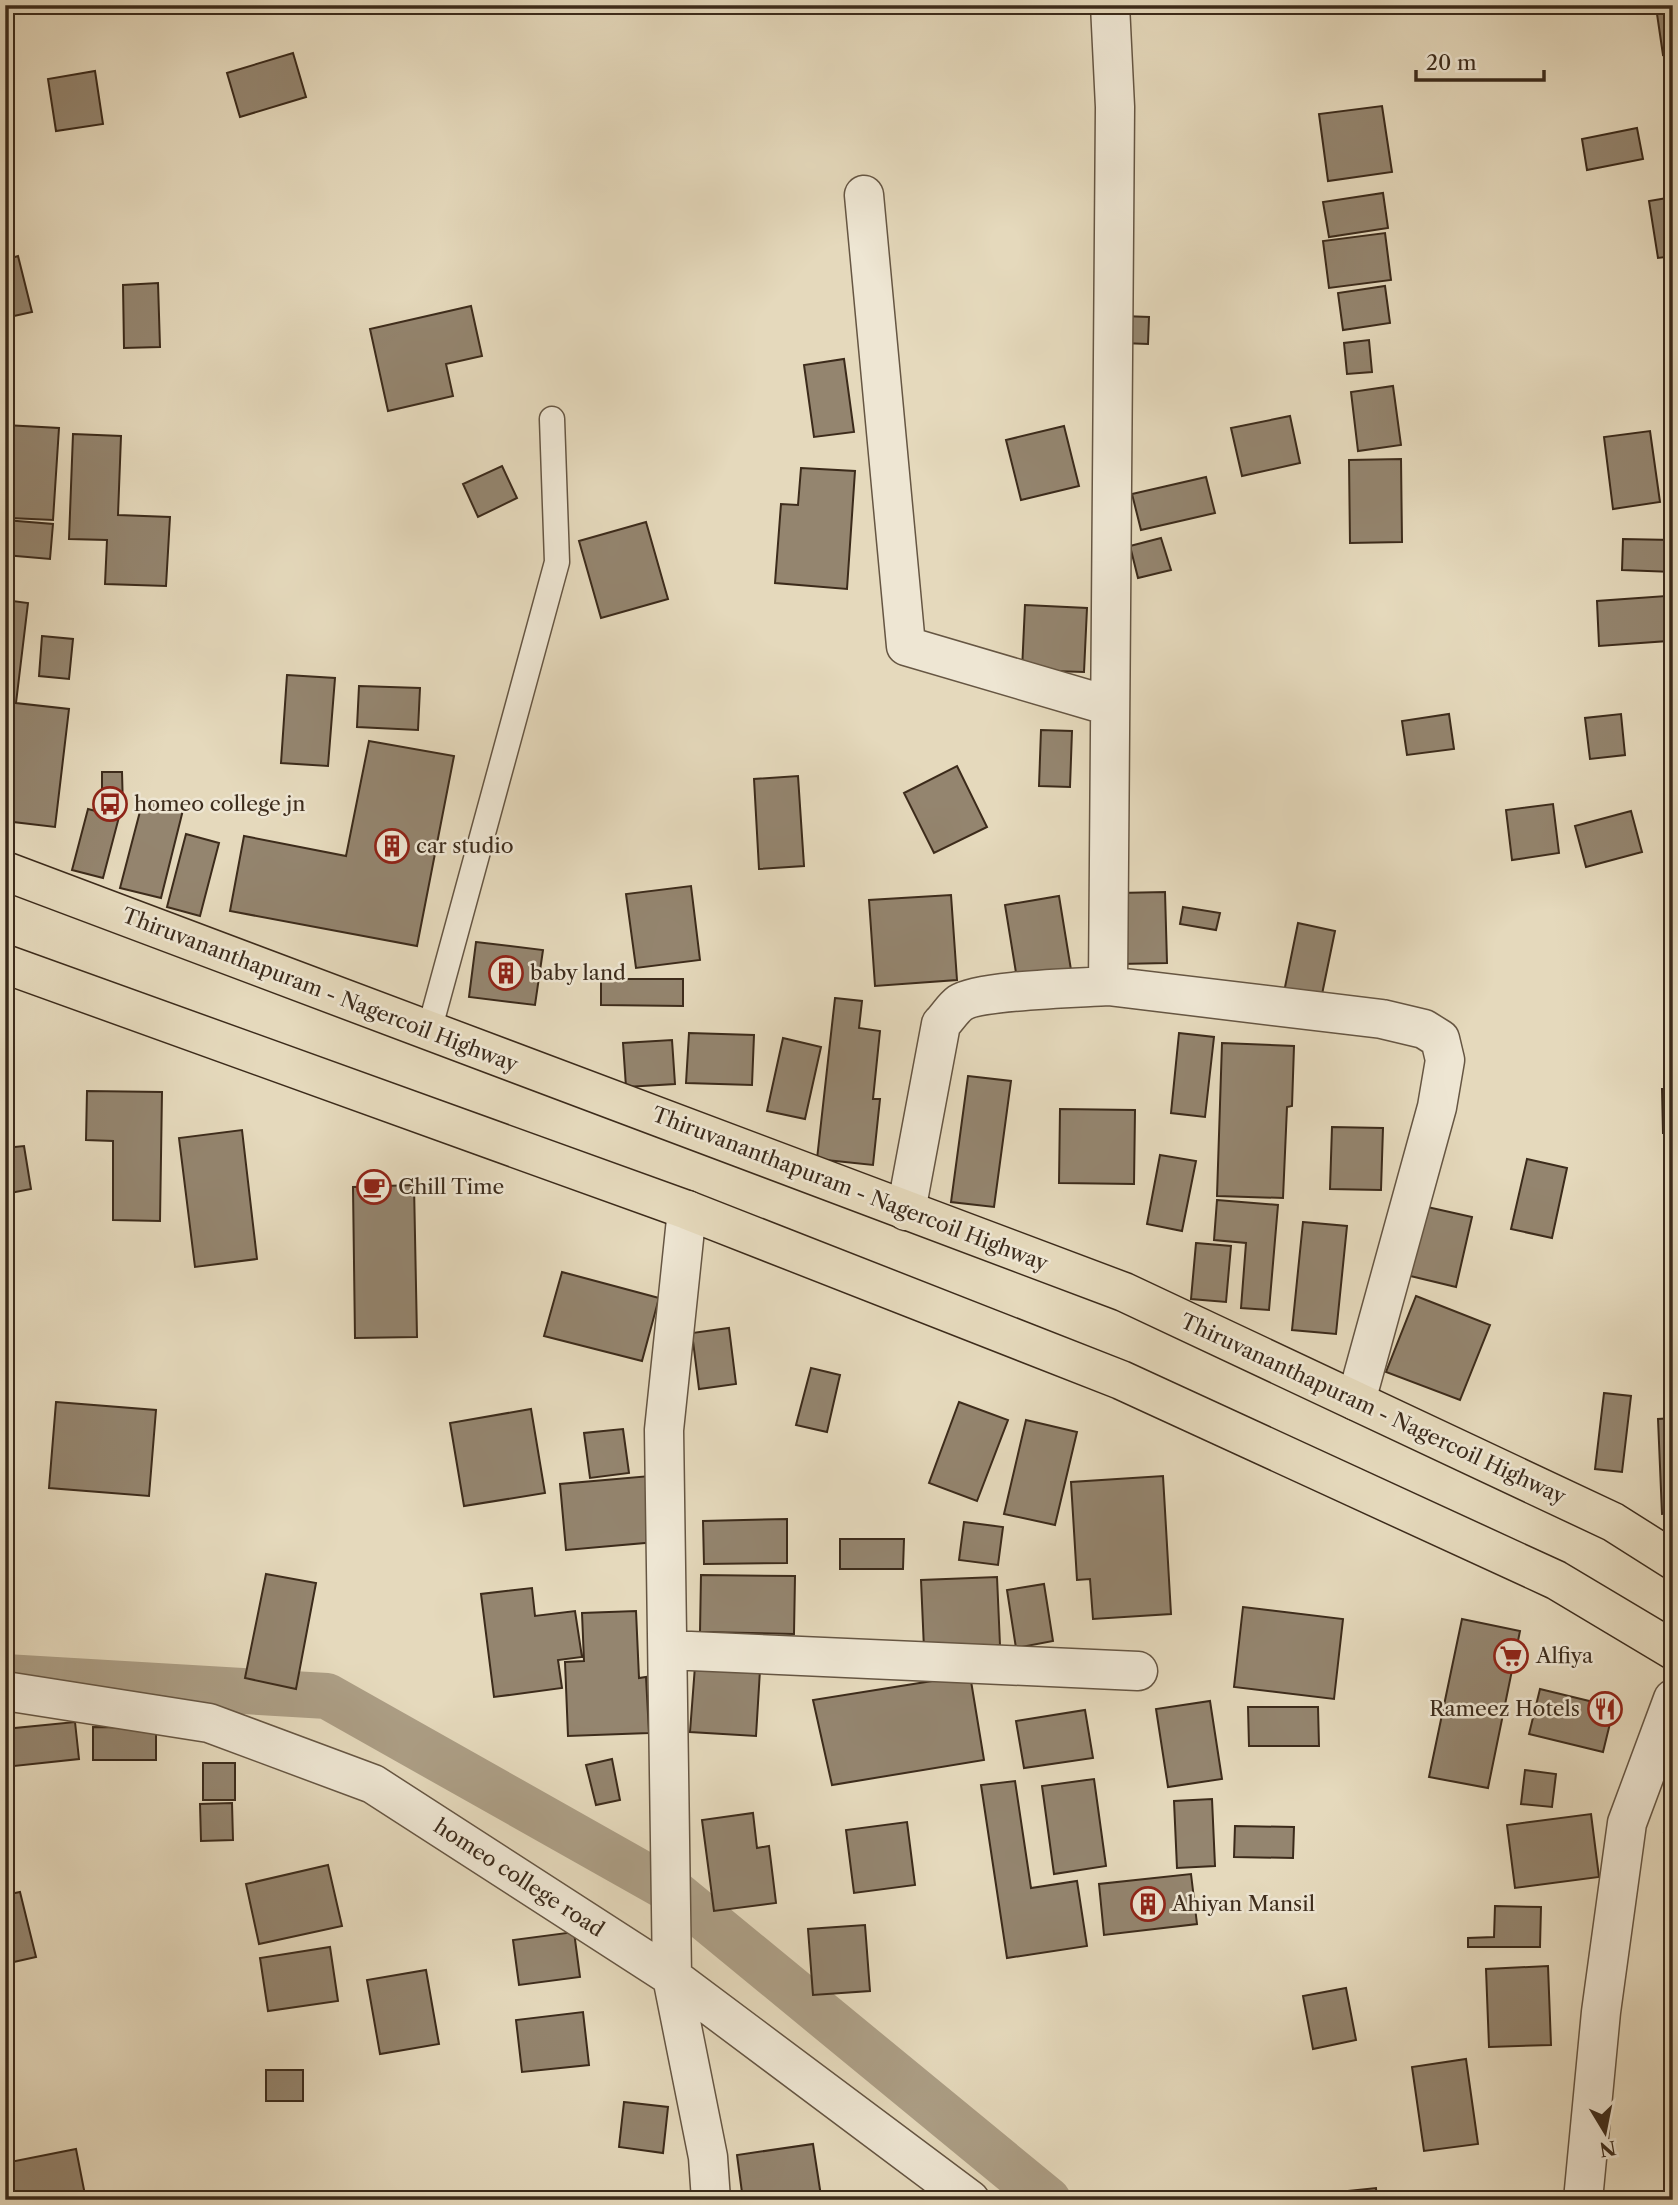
<svg xmlns="http://www.w3.org/2000/svg" width="1678" height="2205" viewBox="0 0 1678 2205" font-family="'Libre Caslon Text',serif">
<rect width="100%" height="100%" fill="#e5d9bc"/>
<filter id="stains"><feTurbulence type="fractalNoise" baseFrequency=".00286" numOctaves="4"/><feColorMatrix values="0 0 0 0 .2 0 0 0 0 .09 0 0 0 0 .02 0 0 0 .5 -.17"/></filter>
<radialGradient id="worn" r=".72"><stop offset=".6" stop-color="#630" stop-opacity="0"/><stop offset="1" stop-color="#630" stop-opacity=".3"/></radialGradient>
<g fill="none" stroke-linecap="round" stroke-linejoin="round">
<path stroke="#ac9e85" stroke-width="46" d="M5 1677 327 1696 671 1890 1048 2200"/>
</g>
<path fill="#94856f" stroke="#3c2b1b" stroke-width="2" d="M1673 5V53L1663 55 1656 7Z
M293 53 306 97 240 117 227 73Z
M95 71 103 124 56 131 48 79Z
M1382 106 1392 172 1328 181 1319 114Z
M1637 128 1643 159 1587 170 1582 139Z
M1383 193 1388 228 1329 237 1323 202Z
M1673 197V256L1658 258 1649 201Z
M5 198 12 234 5 235Z
M1385 233 1391 280 1329 288 1323 241Z
M18 256 32 312 5 318V260Z
M158 283 160 347 124 348 123 285Z
M1385 286 1390 323 1343 330 1338 293Z
M471 306 482 356 446 364 453 396 388 411 370 329Z
M1123 316 1149 317 1148 344 1122 343Z
M1369 340 1372 372 1347 374 1344 343Z
M844 359 854 432 814 437 804 365Z
M1393 386 1401 445 1358 451 1351 392Z
M1290 416 1300 463 1242 476 1231 428Z
M5 425 59 428 53 520 10 518 12 478 5 477Z
M1064 426 1079 486 1021 500 1006 440Z
M1650 431 1660 502 1613 509 1604 437Z
M73 434 121 436 118 515 170 517 166 586 105 584 107 540 69 539Z
M1401 459 1402 542 1350 543 1349 460Z
M502 466 517 498 478 517 463 484Z
M801 468 855 471 847 589 775 583 781 504 798 505Z
M1206 477 1215 513 1141 530 1132 494Z
M5 520 53 524 50 559 5 555Z
M646 522 668 599 601 618 579 541Z
M1161 538 1171 570 1138 578 1130 546Z
M1623 539 1673 540V572L1622 570Z
M1666 596 1668 641 1599 646 1597 601Z
M5 600 28 603 16 703 69 709 55 827 5 821Z
M1025 605 1087 608 1084 672 1022 670Z
M42 636 73 639 69 679 39 676Z
M287 675 335 678 328 766 281 763Z
M359 686 420 688 418 730 357 727Z
M1449 714 1454 749 1407 755 1402 721Z
M1621 714 1625 755 1590 759 1585 718Z
M1041 730 1072 731 1070 787 1039 786Z
M369 741 454 756 417 946 230 911 244 836 346 856Z
M957 766 987 827 934 853 904 793Z
M102 772H122L123 809 102 810Z
M798 776 804 866 759 869 754 779Z
M143 800 183 810 161 898 120 888Z
M1553 804 1559 853 1512 860 1506 810Z
M88 809 119 817 103 878 72 870Z
M1631 811 1642 852 1586 867 1575 826Z
M186 834 219 843 200 916 167 907Z
M691 886 700 960 636 968 626 894Z
M1165 892 1167 963 1120 964 1118 893Z
M951 895 957 980 875 986 869 900Z
M1059 896 1072 976 1018 985 1005 905Z
M1183 907 1220 913 1216 930 1180 924Z
M1298 923 1335 931 1320 1004 1283 997Z
M476 942 543 950 535 1005 469 997Z
M601 979H683V1006L601 1005Z
M835 998 862 1001 859 1028 880 1031 873 1099H880L873 1165 817 1159Z
M689 1033 754 1035 752 1085 686 1083Z
M1179 1033 1214 1037 1205 1117 1171 1113Z
M783 1038 821 1047 805 1119 767 1111Z
M672 1040 675 1084 626 1087 623 1043Z
M1222 1043 1294 1046 1292 1106 1287 1107 1283 1198 1217 1196Z
M968 1076 1011 1081 994 1207 951 1202Z
M1662 1089H1673V1133H1663Z
M87 1091 162 1092 160 1221 113 1220V1141L86 1140Z
M1060 1109 1135 1110 1134 1184 1059 1183Z
M1332 1127 1383 1128 1381 1190 1330 1189Z
M242 1130 257 1259 195 1267 179 1138Z
M24 1146 31 1189 5 1194V1148Z
M1160 1155 1196 1161 1182 1231 1147 1224Z
M1527 1159 1567 1168 1552 1238 1511 1229Z
M414 1185 417 1337 355 1338 353 1187Z
M1217 1200 1278 1205 1269 1310 1241 1308 1246 1243 1214 1240Z
M1414 1204 1472 1217 1456 1287 1398 1273Z
M1303 1222 1347 1226 1336 1334 1292 1330Z
M1196 1243 1231 1246 1226 1302 1191 1299Z
M562 1272 659 1298 642 1361 544 1336Z
M1416 1296 1490 1325 1460 1400 1386 1372Z
M729 1328 736 1384 699 1389 692 1333Z
M811 1368 840 1375 827 1432 796 1425Z
M1604 1393 1631 1396 1622 1472 1595 1469Z
M56 1402 156 1410 149 1496 49 1488Z
M959 1402 1008 1420 977 1501 929 1483Z
M531 1409 545 1493 464 1506 450 1423Z
M1673 1418V1513L1662 1514 1658 1419Z
M1026 1420 1077 1432 1055 1525 1004 1514Z
M623 1429 629 1473 590 1478 584 1433Z
M650 1476 656 1542 566 1550 560 1484Z
M1163 1476 1171 1614 1093 1619 1090 1579 1077 1580 1071 1482Z
M787 1519V1563L704 1564 703 1521Z
M964 1522 1003 1527 998 1565 959 1560Z
M840 1539H904L903 1569H840Z
M266 1574 316 1583 296 1689 245 1678Z
M701 1575 795 1576 794 1634 700 1632Z
M997 1577 1000 1645 924 1649 921 1580Z
M1044 1584 1053 1641 1016 1648 1007 1590Z
M532 1588 535 1616 575 1611 582 1657 558 1660 562 1688 494 1697 481 1594Z
M1243 1607 1343 1619 1334 1699 1234 1687Z
M636 1611 639 1678 646 1677 649 1733 568 1736 565 1662 584 1661 582 1613Z
M1462 1619 1520 1631 1488 1788 1429 1777Z
M695 1666 760 1670 756 1736 690 1732Z
M970 1675 984 1760 832 1785 813 1700Z
M1540 1689 1614 1707 1603 1752 1529 1734Z
M1210 1701 1222 1779 1168 1787 1156 1709Z
M1248 1707H1318L1319 1746H1249Z
M1085 1710 1093 1758 1024 1768 1016 1721Z
M75 1722 79 1759 5 1767V1729Z
M93 1727 156 1728V1760H93Z
M1672 1749H1673V1833L1664 1832Z
M612 1759 620 1800 596 1805 586 1765Z
M203 1763H235V1800H203Z
M1525 1770 1556 1774 1552 1807 1521 1804Z
M1094 1779 1106 1866 1054 1874 1042 1786Z
M1015 1781 1031 1888 1077 1881 1087 1946 1007 1958 981 1785Z
M1212 1799 1215 1866 1177 1868 1174 1801Z
M232 1803 233 1840 201 1841 200 1804Z
M753 1813 757 1848 769 1846 776 1903 714 1911 702 1820Z
M1591 1814 1599 1877 1515 1888 1507 1825Z
M907 1822 915 1885 854 1893 846 1830Z
M1235 1826 1294 1827 1293 1858 1234 1857Z
M328 1865 342 1926 259 1944 246 1884Z
M1191 1874 1197 1924 1104 1935 1099 1884Z
M20 1892 36 1957 5 1964V1895Z
M1495 1906 1541 1907 1540 1947H1468V1938L1494 1937Z
M865 1925 870 1991 813 1995 808 1929Z
M574 1932 580 1977 519 1985 513 1940Z
M330 1947 338 2001 268 2011 260 1958Z
M1548 1966 1551 2045 1489 2047 1486 1969Z
M426 1970 439 2044 380 2054 367 1980Z
M1346 1988 1356 2040 1313 2049 1303 1996Z
M583 2012 589 2065 522 2072 516 2020Z
M1466 2059 1478 2144 1424 2151 1412 2067Z
M266 2070H303V2101H266Z
M624 2102 668 2107 663 2153 619 2147Z
M813 2144 821 2196 793 2200H743L737 2155Z
M76 2149 86 2200H5V2163Z
M1376 2188 1377 2200H1340L1339 2192Z"/>
<g fill="none" stroke-linecap="round" stroke-linejoin="round">
<g stroke="#665643" stroke-width="27">
<path id="service" d="M429 1031 557 562 552 419"/>
</g>
<g stroke="#665643" stroke-width="41">
<path id="minor" d="M864 195 906 646 1110 706
M1108 986 1382 1019 1424 1029 1440 1039 1445 1060 1437 1107 1356 1401
M687 1210 664 1430 672 1977 708 2157 711 2200
M906 1211 941 1024C947 1018 953 1008 960 1003 979 990 1080 988 1108 986L1115 107 1110 5
M668 1650 1138 1671
M5 1691 209 1723 373 1784 672 1977 970 2200
M1583 2200 1601 2012 1627 1823 1673 1699"/>
</g>
<g stroke="#3c2b1b" stroke-width="41">
<path id="primary" d="M5 871 1124 1292 1613 1522 1673 1560
M5 964 687 1210 1121 1380 1556 1580 1673 1650"/>
</g>
<use href="#service" stroke="#eee6d3" stroke-width="24"/>
<use href="#minor" stroke="#eee6d3" stroke-width="38"/>
<use href="#primary" stroke="#e5d9bc" stroke-width="38"/>
</g>
<defs>
<g id="bus-ring" transform="scale(1.75)"><circle r="9.5" fill="#eee6d3" stroke="#8f2418" stroke-width="1.5"/><path d="M-5-6H5V4H4V6H2V4H-2V6H-4V4H-5ZM-3.5-4V0h7V-4ZM-3.5 1.2v1.5H-2V1.2ZM2 1.2v1.5H3.5V1.2Z" fill="#8f2418"/></g>
<g id="building-ring" transform="scale(1.75)"><circle r="9.5" fill="#eee6d3" stroke="#8f2418" stroke-width="1.5"/><path d="M-4-6H4V6H1V3H-1V6H-4ZM-2.5-4.3h1.7v1.8h-1.7ZM.8-4.3h1.7v1.8H.8ZM-2.5-1h1.7V.8h-1.7ZM.8-1h1.7V.8H.8Z" fill="#8f2418"/></g>
<g id="cafe-ring" transform="scale(1.75)"><circle r="9.5" fill="#eee6d3" stroke="#8f2418" stroke-width="1.5"/><path d="M-5.5-4.5H6V0H3Q3 3.5 0 3.5H-2.5Q-5.5 3.5-5.5 0ZM3-3.2v2h1.7v-2ZM-6 4.5H4V6H-6Z" fill="#8f2418"/></g>
<g id="supermarket-ring" transform="scale(1.75)"><circle r="9.5" fill="#eee6d3" stroke="#8f2418" stroke-width="1.5"/><path d="M-6-5.5h2.5l.6 2H6L4.5 2H-2.5L-4.4-4H-6ZM-1.5 3.2a1.3 1.3 0 1 0 .1 0ZM3 3.2a1.3 1.3 0 1 0 .1 0Z" fill="#8f2418"/></g>
<g id="restaurant-ring" transform="scale(1.75)"><circle r="9.5" fill="#eee6d3" stroke="#8f2418" stroke-width="1.5"/><path d="M-5-6h1v4h1v-4h1v4h1v-4h1v5L-1.5 .5V6h-2V.5L-5-1ZM5-6V6H3V1.5H1.5Q1.5-4 5-6Z" fill="#8f2418"/></g>
</defs>
<g fill-rule="evenodd">
<use href="#bus-ring" x="110" y="804"/>
<use href="#building-ring" x="392" y="846"/>
<use href="#building-ring" x="506" y="973"/>
<use href="#cafe-ring" x="374" y="1187"/>
<use href="#supermarket-ring" x="1511" y="1656"/>
<use href="#restaurant-ring" x="1605" y="1709"/>
<use href="#building-ring" x="1148" y="1904"/>
</g>
<g text-anchor="middle" stroke-width="5" stroke-linejoin="round" paint-order="stroke">
<g font-size="21" fill="#3c2b1b" stroke="#eee6d3" text-anchor="start">
<text x="134" y="811">homeo college jn</text>
<text x="416" y="853">car studio</text>
<text x="530" y="980">baby land</text>
<text x="398" y="1194">Chill Time</text>
<text x="1536" y="1663">Alfiya</text>
<text x="1580" y="1716" text-anchor="end">Rameez Hotels</text>
<text x="1172" y="1911">Ahiyan Mansil</text>
</g>
<g font-size="21" fill="#3c2b1b" stroke="#eee6d3">
<text transform="translate(320 990) rotate(21)" y="7">Thiruvananthapuram - Nagercoil Highway</text>
<text transform="translate(850 1189) rotate(21)" y="7">Thiruvananthapuram - Nagercoil Highway</text>
<text transform="translate(1373 1409) rotate(25)" y="7">Thiruvananthapuram - Nagercoil Highway</text>
<text transform="translate(519 1878) rotate(33)" y="7">homeo college road</text>
</g>
</g>
<rect width="1678" height="2205" fill="none" stroke="#e5d9bc" stroke-width="28"/>
<rect x="7" y="7" width="1664" height="2191" fill="none" stroke="#3c2b1b" stroke-width="3.5"/>
<rect x="14" y="14" width="1650" height="2177" fill="none" stroke="#3c2b1b" stroke-width="2"/>
<g transform="translate(1605 2132) rotate(170)" stroke="#eee6d3" stroke-width="5" paint-order="stroke">
<path d="M0-5L12 26L0 18L-12 26Z" fill="#3c2b1b"/>
<text y="-10" font-size="19" font-weight="bold" text-anchor="middle" fill="#3c2b1b">N</text>
</g>
<path d="M1416 70v10h128v-10" fill="none" stroke="#3c2b1b" stroke-width="3.5"/>
<text x="1426" y="70" font-size="21" fill="#3c2b1b" stroke="#eee6d3" stroke-width="5" paint-order="stroke">20 m</text>
<rect width="100%" height="100%" filter="url(#stains)"/>
<rect width="100%" height="100%" fill="url(#worn)"/>
</svg>
